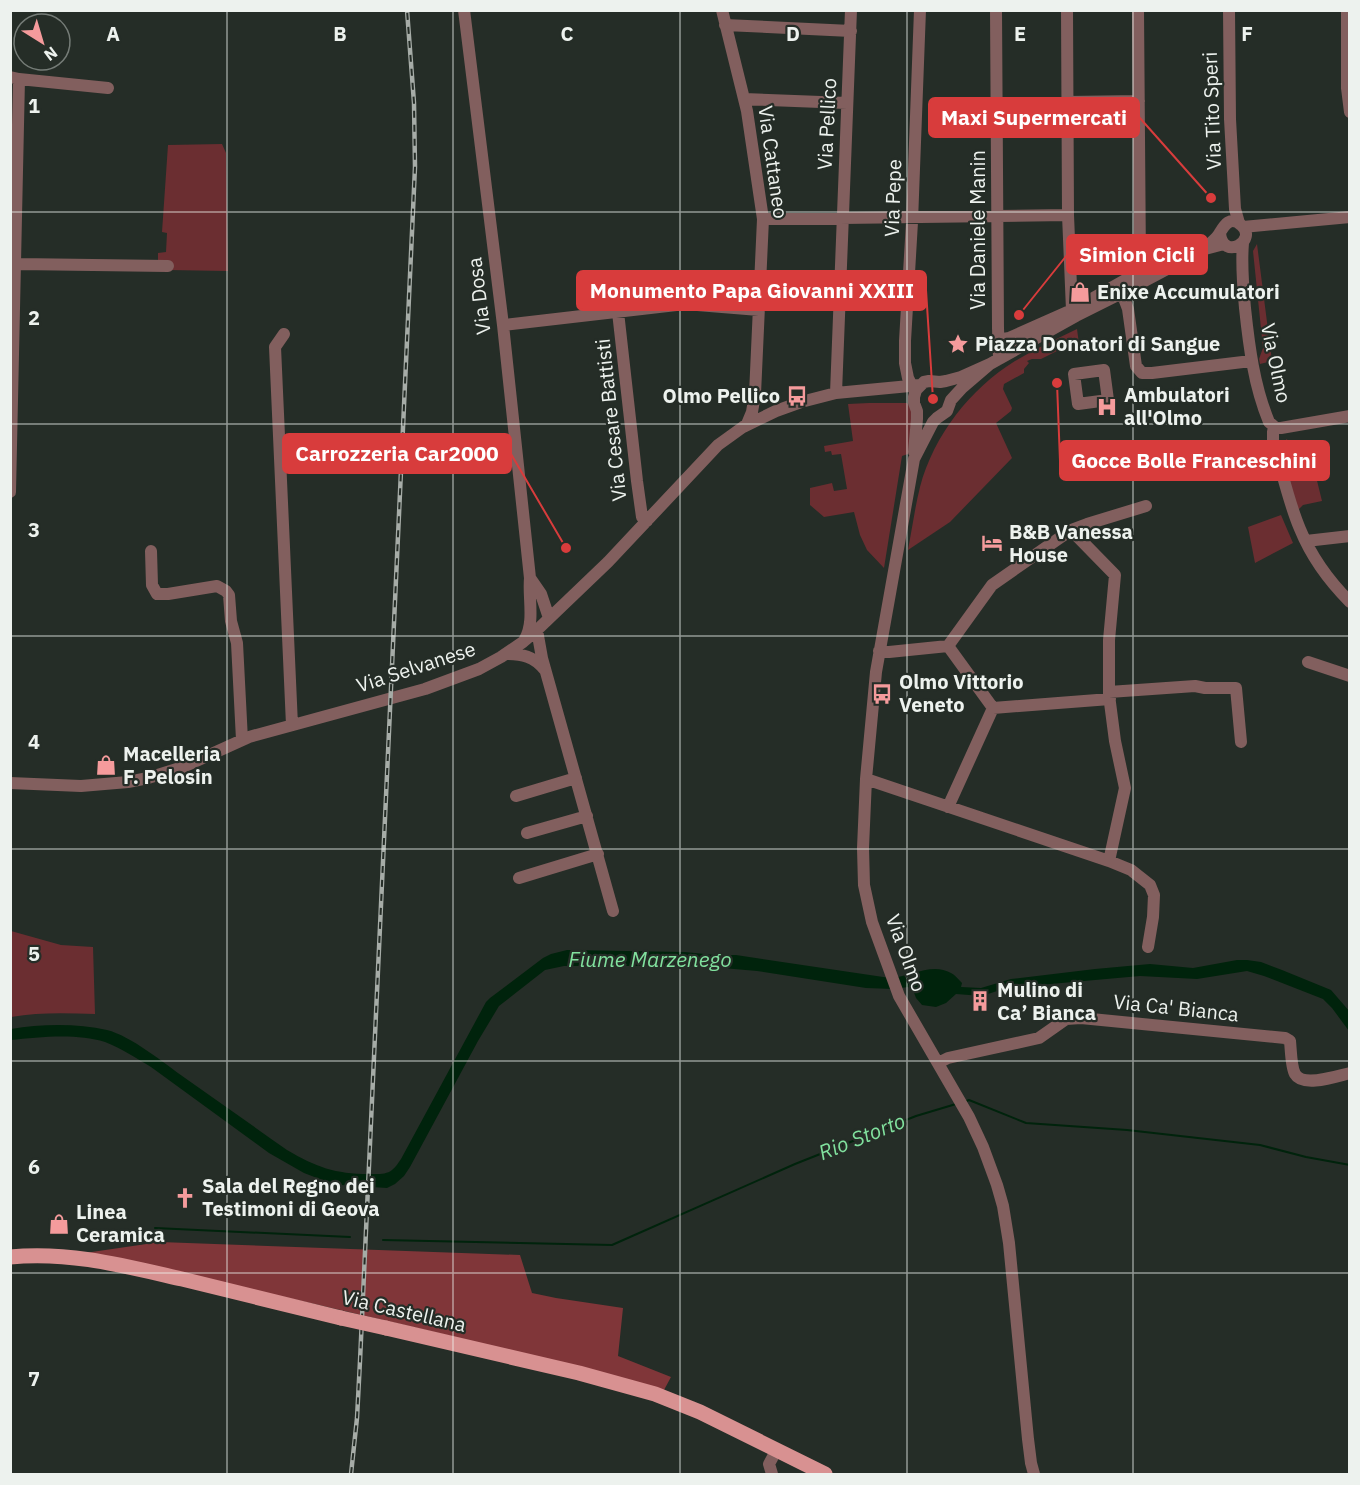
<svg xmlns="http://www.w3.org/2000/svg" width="1360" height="1485" viewBox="0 0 1360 1485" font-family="'IBM Plex Sans',sans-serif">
<rect width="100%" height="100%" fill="#252d27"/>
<path fill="#6b2e31" d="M222 144 226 153 228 271 168 270 158 262V253L166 252 167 233 162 232 168 145Z
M1257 244 1272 361 1260 364 1259 359 1263 348 1253 251Z
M1077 329 1079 344 1065 347 1041 359H1032L1027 361 1029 363 1024 369V373L1004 384 1003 389 1012 408 1011 411 996 423 1012 458 950 522 908 550C912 529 915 507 920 487 934 435 970 389 1015 361 1035 349 1056 339 1077 329Z
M869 403H907L912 409 911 440 908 454 902 456 884 568 867 550 860 535 854 512 824 517 810 505V488L832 483 834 491 847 489 841 454 832 455 831 451 825 452 824 446 853 441 848 404Z
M1286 439 1291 442 1301 440 1308 444 1322 501 1303 505 1298 510 1289 481 1296 479Z
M1281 515 1293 543 1255 563 1248 527Z
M11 931 61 945 93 947 95 1014C66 1013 39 1012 11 1017Z"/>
<path fill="#803639" d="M160 1242 520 1255 532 1293 556 1298 623 1308 618 1356 671 1377 664 1390C472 1339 279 1295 85 1253Z"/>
<path fill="#00230c" d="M567 950 685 952 714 955H736L890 978C910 977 932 962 951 973 955 975 958 979 962 983L961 987 981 988 1011 979 1095 969 1150 964 1193 968 1237 960H1247L1261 962 1282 970 1331 990 1350 1012 1349 1031 1332 1008 1323 999 1264 976 1247 971 1197 979 1140 976 1028 986 1003 989 982 996 956 994 946 1003 936 1007 922 1005 916 998 913 990 908 987 893 989 866 988 757 971 700 966H564L545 970 499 1006 478 1041 410 1167 404 1176 395 1184 387 1188 341 1185 317 1178 304 1173 269 1153 151 1067C136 1058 121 1048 105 1042 77 1033 39 1037 11 1040V1029C40 1024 77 1023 107 1030 131 1036 164 1063 185 1078 219 1102 253 1126 287 1150 316 1167 335 1174 369 1174 376 1174 386 1175 392 1170 396 1167 398 1163 401 1159L486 1002 490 998 543 958 551 954Z"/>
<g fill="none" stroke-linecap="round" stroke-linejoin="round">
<path stroke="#00230c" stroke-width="2" d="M964 1102 969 1100 1026 1123 1127 1130 1260 1145 1306 1157 1350 1165
M155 1228 350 1237
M383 1240 612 1245 795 1164 916 1116 956 1104"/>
<path stroke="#825f5e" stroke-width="12" d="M464 10 503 325 530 578C528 598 535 621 525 639
M722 10 747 111 763 219 755 394 752 412 747 424
M996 10 998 328 999 359
M1067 10 1068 215 1072 310 1076 316
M1138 10 1140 263 1143 269
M1229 10 1230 119 1235 209 1239 223
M1347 10V88L1350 112
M725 25 851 31
M10 77 19 79 108 88
M744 99 847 103
M1067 102 1139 101
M763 219 1068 215
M1243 227 1350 217
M1243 243C1241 265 1243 286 1245 308 1249 346 1254 386 1269 422L1276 428H1281L1350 416
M1206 248C1210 243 1216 239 1219 234 1224 226 1230 215 1241 225 1259 240 1223 262 1220 233
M10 262 18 264 168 266
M1122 293 1128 309 1136 366 1142 373H1152L1251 361
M618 312 637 481 642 517 647 521
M503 325 685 304 759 310
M284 334 275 347 292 725
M998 340 1009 338 1072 310 1182 248 1191 256
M990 364 962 388 951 400 947 411 937 418 933 422 914 459 876 672 866 779 863 848 864 885 872 922 899 996 969 1117 983 1147 997 1185 1003 1206 1009 1243 1028 1439 1031 1463 1034 1474
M1104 370 1108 400 1078 404 1074 374Z
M912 386 908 378 905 363V341L912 222 920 10
M836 393 851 10
M1274 427 1273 432V441C1282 470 1288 501 1300 529 1311 556 1329 581 1350 602
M914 452 917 419V411L914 403V397L916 390 924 382 929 381 940 382 946 381 961 377 990 364 1076 316 1122 293 1205 249 1224 244
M10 492 19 79
M1071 530 1087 524 1146 506
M1306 541 1350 536
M151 551 152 585 157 594H168L217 586 226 591 229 595 231 621 237 643 242 740
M530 578 541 594 549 618
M537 630 542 658 613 911
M948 646 993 708 1110 699
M505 654C522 654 534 656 545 670
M1308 662 1350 676
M1109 692 1195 686 1205 688H1236L1241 742
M866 779 1109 861 1125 788 1115 741 1109 695V640L1115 575 1071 530 992 585 948 646 889 652 879 651
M10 783 81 786 128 782 148 778 183 767 249 737 425 689 479 669 501 657 523 642 537 630 608 562 718 445 743 427 776 411 801 402 836 393 920 385
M516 796 576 778
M948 807 993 708
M527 833 587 816
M1109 861 1131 870 1150 885 1154 895 1153 917 1148 947
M519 878 598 854
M938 1063 948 1058 1039 1038 1066 1019 1081 1018 1285 1038 1290 1041C1291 1050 1291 1067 1295 1074 1303 1088 1337 1076 1350 1073
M772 1474 769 1464 776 1451"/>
<path stroke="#d89191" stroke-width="15" d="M10 1257C69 1251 125 1266 182 1279 235 1292 288 1305 341 1318
M386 1328 579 1373 655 1394 700 1412 825 1474"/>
<g stroke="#a6aca7" stroke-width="4.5">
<path id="rail" d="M351 1474 357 1418 360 1361 415 167 414 103 407 10"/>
</g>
<use href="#rail" stroke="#252d27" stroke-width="2" stroke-dasharray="7" stroke-linecap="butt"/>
<path stroke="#d89191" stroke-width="15" d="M341 1318 386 1328"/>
</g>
<path fill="none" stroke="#edf2ee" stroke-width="1.5" stroke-opacity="0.55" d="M227 10V1474M453 10V1474M680 10V1474M907 10V1474M1133 10V1474M10 212H1350M10 424H1350M10 636H1350M10 849H1350M10 1061H1350M10 1273H1350"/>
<defs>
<g id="shop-bare" transform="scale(1.62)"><path d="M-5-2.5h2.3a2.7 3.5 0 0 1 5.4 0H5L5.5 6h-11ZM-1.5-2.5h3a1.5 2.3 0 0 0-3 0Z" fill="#f59b9c" stroke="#252d27" stroke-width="2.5" paint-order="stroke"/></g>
<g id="sight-bare" transform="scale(1.62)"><path d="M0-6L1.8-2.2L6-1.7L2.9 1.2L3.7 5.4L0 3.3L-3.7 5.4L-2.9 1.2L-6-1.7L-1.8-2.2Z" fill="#f59b9c" stroke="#252d27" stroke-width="2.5" paint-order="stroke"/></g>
<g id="bus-bare" transform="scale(1.62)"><path d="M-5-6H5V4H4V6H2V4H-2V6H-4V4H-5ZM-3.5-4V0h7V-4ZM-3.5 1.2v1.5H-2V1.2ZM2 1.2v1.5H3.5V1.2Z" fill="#f59b9c" stroke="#252d27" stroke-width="2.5" paint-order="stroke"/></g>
<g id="hospital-bare" transform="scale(1.62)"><path d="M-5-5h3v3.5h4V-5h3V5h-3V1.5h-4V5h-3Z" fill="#f59b9c" stroke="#252d27" stroke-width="2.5" paint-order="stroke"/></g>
<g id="hotel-bare" transform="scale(1.62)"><path d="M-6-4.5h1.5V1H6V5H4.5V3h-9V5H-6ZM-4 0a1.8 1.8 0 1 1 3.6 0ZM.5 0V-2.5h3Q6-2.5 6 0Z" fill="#f59b9c" stroke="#252d27" stroke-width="2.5" paint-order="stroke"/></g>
<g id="building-bare" transform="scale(1.62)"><path d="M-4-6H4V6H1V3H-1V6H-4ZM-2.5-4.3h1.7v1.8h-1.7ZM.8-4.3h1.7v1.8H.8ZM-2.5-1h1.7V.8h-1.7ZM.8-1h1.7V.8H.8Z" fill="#f59b9c" stroke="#252d27" stroke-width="2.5" paint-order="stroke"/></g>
<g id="church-bare" transform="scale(1.62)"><path d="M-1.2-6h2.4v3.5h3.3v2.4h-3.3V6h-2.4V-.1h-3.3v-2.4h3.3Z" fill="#f59b9c" stroke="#252d27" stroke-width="2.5" paint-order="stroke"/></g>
</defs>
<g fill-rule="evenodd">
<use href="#shop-bare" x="1080" y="292"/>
<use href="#sight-bare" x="958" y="344"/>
<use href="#bus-bare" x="797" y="396"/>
<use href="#hospital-bare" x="1107" y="407"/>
<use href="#hotel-bare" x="992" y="543"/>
<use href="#bus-bare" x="882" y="694"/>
<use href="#shop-bare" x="106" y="765"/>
<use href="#building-bare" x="980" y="1001"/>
<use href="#church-bare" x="185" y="1198"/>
<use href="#shop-bare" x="59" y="1224"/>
</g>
<g text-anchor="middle" stroke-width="4.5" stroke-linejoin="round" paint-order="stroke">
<g font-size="20" fill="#edf2ee" stroke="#252d27">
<text transform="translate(1212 111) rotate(-92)" y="7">Via Tito Speri</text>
<text transform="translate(827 124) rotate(-87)" y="7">Via Pellico</text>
<text transform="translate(773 162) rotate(82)" y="7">Via Cattaneo</text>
<text transform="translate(893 198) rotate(-88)" y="7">Via Pepe</text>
<text transform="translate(978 230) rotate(-90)" y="7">Via Daniele Manin</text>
<text transform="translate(479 296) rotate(-97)" y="7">Via Dosa</text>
<text transform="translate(1276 363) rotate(78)" y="7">Via Olmo</text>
<text transform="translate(611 420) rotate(-96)" y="7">Via Cesare Battisti</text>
<text transform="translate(416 667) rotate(-18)" y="7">Via Selvanese</text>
<text transform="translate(906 953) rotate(70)" y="7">Via Olmo</text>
<text transform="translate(1176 1008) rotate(6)" y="7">Via Ca' Bianca</text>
<text transform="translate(404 1311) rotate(13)" y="7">Via Castellana</text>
</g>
<g font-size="20" font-weight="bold" fill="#edf2ee" stroke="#252d27" text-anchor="start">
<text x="1097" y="299">Enixe Accumulatori</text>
<text x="975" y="351">Piazza Donatori di Sangue</text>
<text x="1124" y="402">Ambulatori<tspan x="1124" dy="23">all'Olmo</tspan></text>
<text x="780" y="403" text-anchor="end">Olmo Pellico</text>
<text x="1009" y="539">B&amp;B Vanessa<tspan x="1009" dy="23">House</tspan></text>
<text x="899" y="689">Olmo Vittorio<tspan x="899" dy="23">Veneto</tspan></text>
<text x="123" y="761">Macelleria<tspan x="123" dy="23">F. Pelosin</tspan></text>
<text x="997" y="997">Mulino di<tspan x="997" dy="23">Ca’ Bianca</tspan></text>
<text x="202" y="1193">Sala del Regno dei<tspan x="202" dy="23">Testimoni di Geova</tspan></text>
<text x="76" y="1219">Linea<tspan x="76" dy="23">Ceramica</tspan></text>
</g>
<g font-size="21" font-style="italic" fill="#81e19e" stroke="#252d27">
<text x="650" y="967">Fiume Marzenego</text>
<text transform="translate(862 1137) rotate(-22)" y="7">Rio Storto</text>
</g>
</g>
<g font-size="20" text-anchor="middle" font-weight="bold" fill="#edf2ee" stroke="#252d27" stroke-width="4.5" stroke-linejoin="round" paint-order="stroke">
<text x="113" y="41">A</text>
<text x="340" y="41">B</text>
<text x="567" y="41">C</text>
<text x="793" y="41">D</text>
<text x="1020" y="41">E</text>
<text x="1247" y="41">F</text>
<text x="34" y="113">1</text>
<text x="34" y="325">2</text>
<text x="34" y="537">3</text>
<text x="34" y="749">4</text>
<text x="34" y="961">5</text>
<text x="34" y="1174">6</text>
<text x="34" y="1386">7</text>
</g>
<path fill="none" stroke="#d83c3c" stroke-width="2" d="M1211 198L1139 117M1019 315L1067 255M933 399L926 290M566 548L511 454M1057 383L1060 461"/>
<g fill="#d83c3c" stroke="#252d27" stroke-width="2">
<circle cx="1211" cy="198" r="6"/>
<circle cx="1019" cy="315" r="6"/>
<circle cx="933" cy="399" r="6"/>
<circle cx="566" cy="548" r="6"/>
<circle cx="1057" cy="383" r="6"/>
</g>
<g fill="#d83c3c" stroke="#d83c3c" stroke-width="2">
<rect x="929" y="98" width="210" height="39" rx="6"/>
<rect x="1067" y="235" width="140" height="39" rx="6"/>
<rect x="577" y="271" width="349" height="39" rx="6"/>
<rect x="283" y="434" width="228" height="39" rx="6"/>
<rect x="1060" y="441" width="269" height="39" rx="6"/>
</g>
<g font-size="21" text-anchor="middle" font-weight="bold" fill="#fff">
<text x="1034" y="125">Maxi Supermercati</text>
<text x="1137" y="262">Simion Cicli</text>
<text x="752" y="298">Monumento Papa Giovanni XXIII</text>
<text x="397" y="461">Carrozzeria Car2000</text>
<text x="1194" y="468">Gocce Bolle Franceschini</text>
</g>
<rect width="1360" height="1485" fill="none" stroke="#edf2ee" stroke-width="24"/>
<g transform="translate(42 42) rotate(143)"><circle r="28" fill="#252d27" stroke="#757c77" stroke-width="1.5"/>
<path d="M0-4.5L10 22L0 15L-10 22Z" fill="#f59b9c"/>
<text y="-9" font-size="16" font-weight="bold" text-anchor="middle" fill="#edf2ee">N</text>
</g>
</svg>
